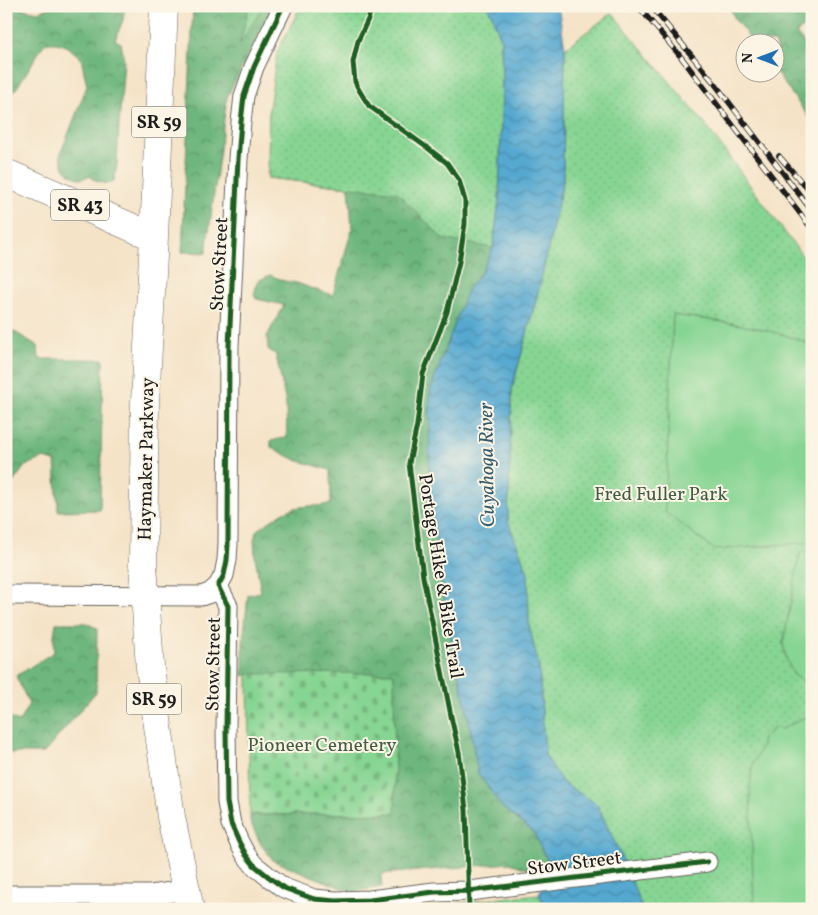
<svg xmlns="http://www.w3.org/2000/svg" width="818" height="915" viewBox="0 0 818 915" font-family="Vollkorn,serif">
<defs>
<pattern id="forest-crowns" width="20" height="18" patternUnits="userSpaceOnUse" patternTransform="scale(1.25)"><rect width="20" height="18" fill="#6db67d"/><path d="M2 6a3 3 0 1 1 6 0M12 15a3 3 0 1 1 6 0" fill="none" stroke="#599366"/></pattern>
<pattern id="cemetery-stones" width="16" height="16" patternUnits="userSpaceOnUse" patternTransform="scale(1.25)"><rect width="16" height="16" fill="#87d593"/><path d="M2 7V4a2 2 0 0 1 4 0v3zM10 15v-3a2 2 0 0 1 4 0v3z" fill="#74b67e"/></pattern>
<pattern id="park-dots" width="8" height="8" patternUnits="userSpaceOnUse" patternTransform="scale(1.25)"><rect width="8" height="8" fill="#87d593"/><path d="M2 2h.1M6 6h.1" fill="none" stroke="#74b67e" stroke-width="1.8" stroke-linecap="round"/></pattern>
<pattern id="water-waves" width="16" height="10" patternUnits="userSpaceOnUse" patternTransform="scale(1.25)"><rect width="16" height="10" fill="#55a8d0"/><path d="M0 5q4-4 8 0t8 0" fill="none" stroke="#4688a8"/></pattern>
</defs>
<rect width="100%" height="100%" fill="#fcf5e5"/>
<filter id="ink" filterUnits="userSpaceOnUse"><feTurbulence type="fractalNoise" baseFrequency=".02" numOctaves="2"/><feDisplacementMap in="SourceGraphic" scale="10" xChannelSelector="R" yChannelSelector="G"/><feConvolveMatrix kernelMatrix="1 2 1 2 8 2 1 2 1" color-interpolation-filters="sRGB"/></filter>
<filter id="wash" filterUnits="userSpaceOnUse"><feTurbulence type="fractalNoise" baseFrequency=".0096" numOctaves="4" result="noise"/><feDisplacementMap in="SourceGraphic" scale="20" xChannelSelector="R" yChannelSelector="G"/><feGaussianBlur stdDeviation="1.12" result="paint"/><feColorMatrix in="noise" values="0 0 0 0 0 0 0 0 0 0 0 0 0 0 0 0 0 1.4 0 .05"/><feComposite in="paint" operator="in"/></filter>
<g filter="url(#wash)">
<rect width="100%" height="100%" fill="#f4e3c7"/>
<path fill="url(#forest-crowns)" stroke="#44694c" d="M6 6H15L19 8 38 12 54 6H125L123 20 115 40 121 43 124 60 119 127 117 165 114 181 108 184 97 181 89 176 81 179 71 175 64 168 60 155 87 86 81 58C68 47 61 40 44 44L15 91 6 95Z
M193 6H273L227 97 206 253 182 252Z
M729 6H812V22L796 33 812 53V122L776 72V42H753L735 19Z
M282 99 384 116 493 248 481 273 467 290 429 468 437 554 452 641 468 716 478 773 502 807 534 833 547 860 545 875 510 863 381 874 382 887 352 892 274 861 261 845 250 821V815L395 813 248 674 243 676V643L248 595 261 592 255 556 254 539 257 530 284 512 295 508 308 506H317L331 504 330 470 296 460 271 447V441L287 437 286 404 276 355 268 349 267 336 284 305 256 299 254 294 258 281 270 275 284 281 297 283 313 289 333 295 352 229 349 187 268 178 269 109Z
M10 329 38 346 39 359H103L100 510 58 511 55 461 44 458 25 466 6 492V331Z
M56 623H85L97 628 96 692 44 753H6V716L19 722 29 704 16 676 54 652V635Z"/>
<path fill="url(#cemetery-stones)" stroke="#527858" d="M394 673 395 813 250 815 248 674Z"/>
<path fill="url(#park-dots)" stroke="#527858" d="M249 6H263L240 44Z
M301 6H487L493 17 501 40 502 84 499 201 493 248 443 239 397 192 268 178 269 109 277 52Z
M612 13 701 119 812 269V909H642L616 846 597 804 563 783 545 755 539 667 529 625 528 573 508 522 512 389 540 285 563 181 565 48Z
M539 894 546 909H406C451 905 495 898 539 894Z"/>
<path fill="#87d593" stroke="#527858" d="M673 315C717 321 770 327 812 345V542L715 550 665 512Z
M809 551H812V687L794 675 787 661 783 644 800 553Z
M805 717H812V909H754L750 787 752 767 762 745 763 738 774 728 782 729Z"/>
<path fill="url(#water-waves)" stroke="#386276" d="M487 6H558L565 48 563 181 540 285 512 389 508 521 528 573 529 625 539 667 545 755 563 783 597 804 628 871 642 909H546L539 894 544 882 547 860 534 833 502 807 478 773 468 716 452 641 437 554 429 468 430 391 467 290 481 273 493 248 499 201 502 84 501 40 493 17Z"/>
</g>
<g filter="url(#ink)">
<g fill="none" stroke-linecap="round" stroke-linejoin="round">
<g stroke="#686258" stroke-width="21">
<path id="minor" d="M283 6 254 67 244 96 241 122 238 159 229 346 228 544 227 560 224 575 218 586 228 606 226 728 227 802 231 824 239 842 246 855 254 865 269 877 284 888 314 899 336 901 370 900 434 892 469 891 707 862
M6 595 201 596 210 593 218 586
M6 895H150L186 890"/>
</g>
<g stroke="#686258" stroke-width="29">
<path id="primary" d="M164 6 154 237 145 402 143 564 150 667 157 719 171 817 190 909
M6 173 154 237"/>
</g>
<use href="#minor" stroke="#fff" stroke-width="19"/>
<use href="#primary" stroke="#fff" stroke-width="28"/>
<g stroke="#1c1c1c" stroke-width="5.5">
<path id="rail" d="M638 6 681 57 812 229
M651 6 715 84 812 211
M779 156 812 194"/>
</g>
<use href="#rail" stroke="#fcf5e5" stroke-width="4" stroke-dasharray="11" stroke-linecap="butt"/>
<g stroke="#fcf5e5" stroke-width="8">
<path id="cycleway" d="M283 6 254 67 244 96 241 122 238 159 229 346 228 544 227 560 224 575 218 586 228 606 226 728 227 802 231 824 239 842 246 855 254 865 269 877 284 888 314 899 336 901 370 900 434 892 469 891 707 862
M370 6 369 17 358 41 353 62 355 82 359 90 369 106 429 149 447 163 459 180 465 201V224L459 262 447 312 423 374 417 425 409 463 423 577 452 721 459 752 466 810 469 909"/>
</g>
<use href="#cycleway" stroke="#1b5e20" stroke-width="5"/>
</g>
</g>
<g text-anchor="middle" stroke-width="4" stroke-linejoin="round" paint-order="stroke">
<g fill="#fcf5e5" stroke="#5f5d58" stroke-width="1">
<rect x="131.5" y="106.5" width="55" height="31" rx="4"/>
<rect x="51" y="189.5" width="58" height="31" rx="4"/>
<rect x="126.5" y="683.5" width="55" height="31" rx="4"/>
</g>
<g font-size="18" font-weight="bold" fill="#1c1c1c">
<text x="159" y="128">SR 59</text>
<text x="80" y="211">SR 43</text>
<text x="154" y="705">SR 59</text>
</g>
<g font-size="19" fill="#1c1c1c" stroke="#fcf5e5">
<text transform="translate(218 264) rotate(-87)" y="7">Stow Street</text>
<text transform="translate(145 459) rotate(-89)" y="7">Haymaker Parkway</text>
<text transform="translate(442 576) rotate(81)" y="7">Portage Hike &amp; Bike Trail</text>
<text transform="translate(212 664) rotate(-89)" y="7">Stow Street</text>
<text transform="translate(574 862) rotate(-7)" y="7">Stow Street</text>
</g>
<g font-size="19" fill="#415d46" stroke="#fcf5e5">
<text x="661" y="500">Fred Fuller Park</text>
<text x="322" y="751">Pioneer Cemetery</text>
</g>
<g font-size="20" font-style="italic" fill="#365b6d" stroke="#fcf5e5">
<text transform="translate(486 465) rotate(-91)" y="7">Cuyahoga River</text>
</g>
</g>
<rect width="818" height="915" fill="none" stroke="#fcf5e5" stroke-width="25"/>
<g transform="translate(760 58) rotate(270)"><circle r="24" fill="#fcf5e5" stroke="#a29e95"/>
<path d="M0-4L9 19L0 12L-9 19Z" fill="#1f6fb2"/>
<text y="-8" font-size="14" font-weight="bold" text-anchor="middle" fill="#1c1c1c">N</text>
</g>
</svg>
